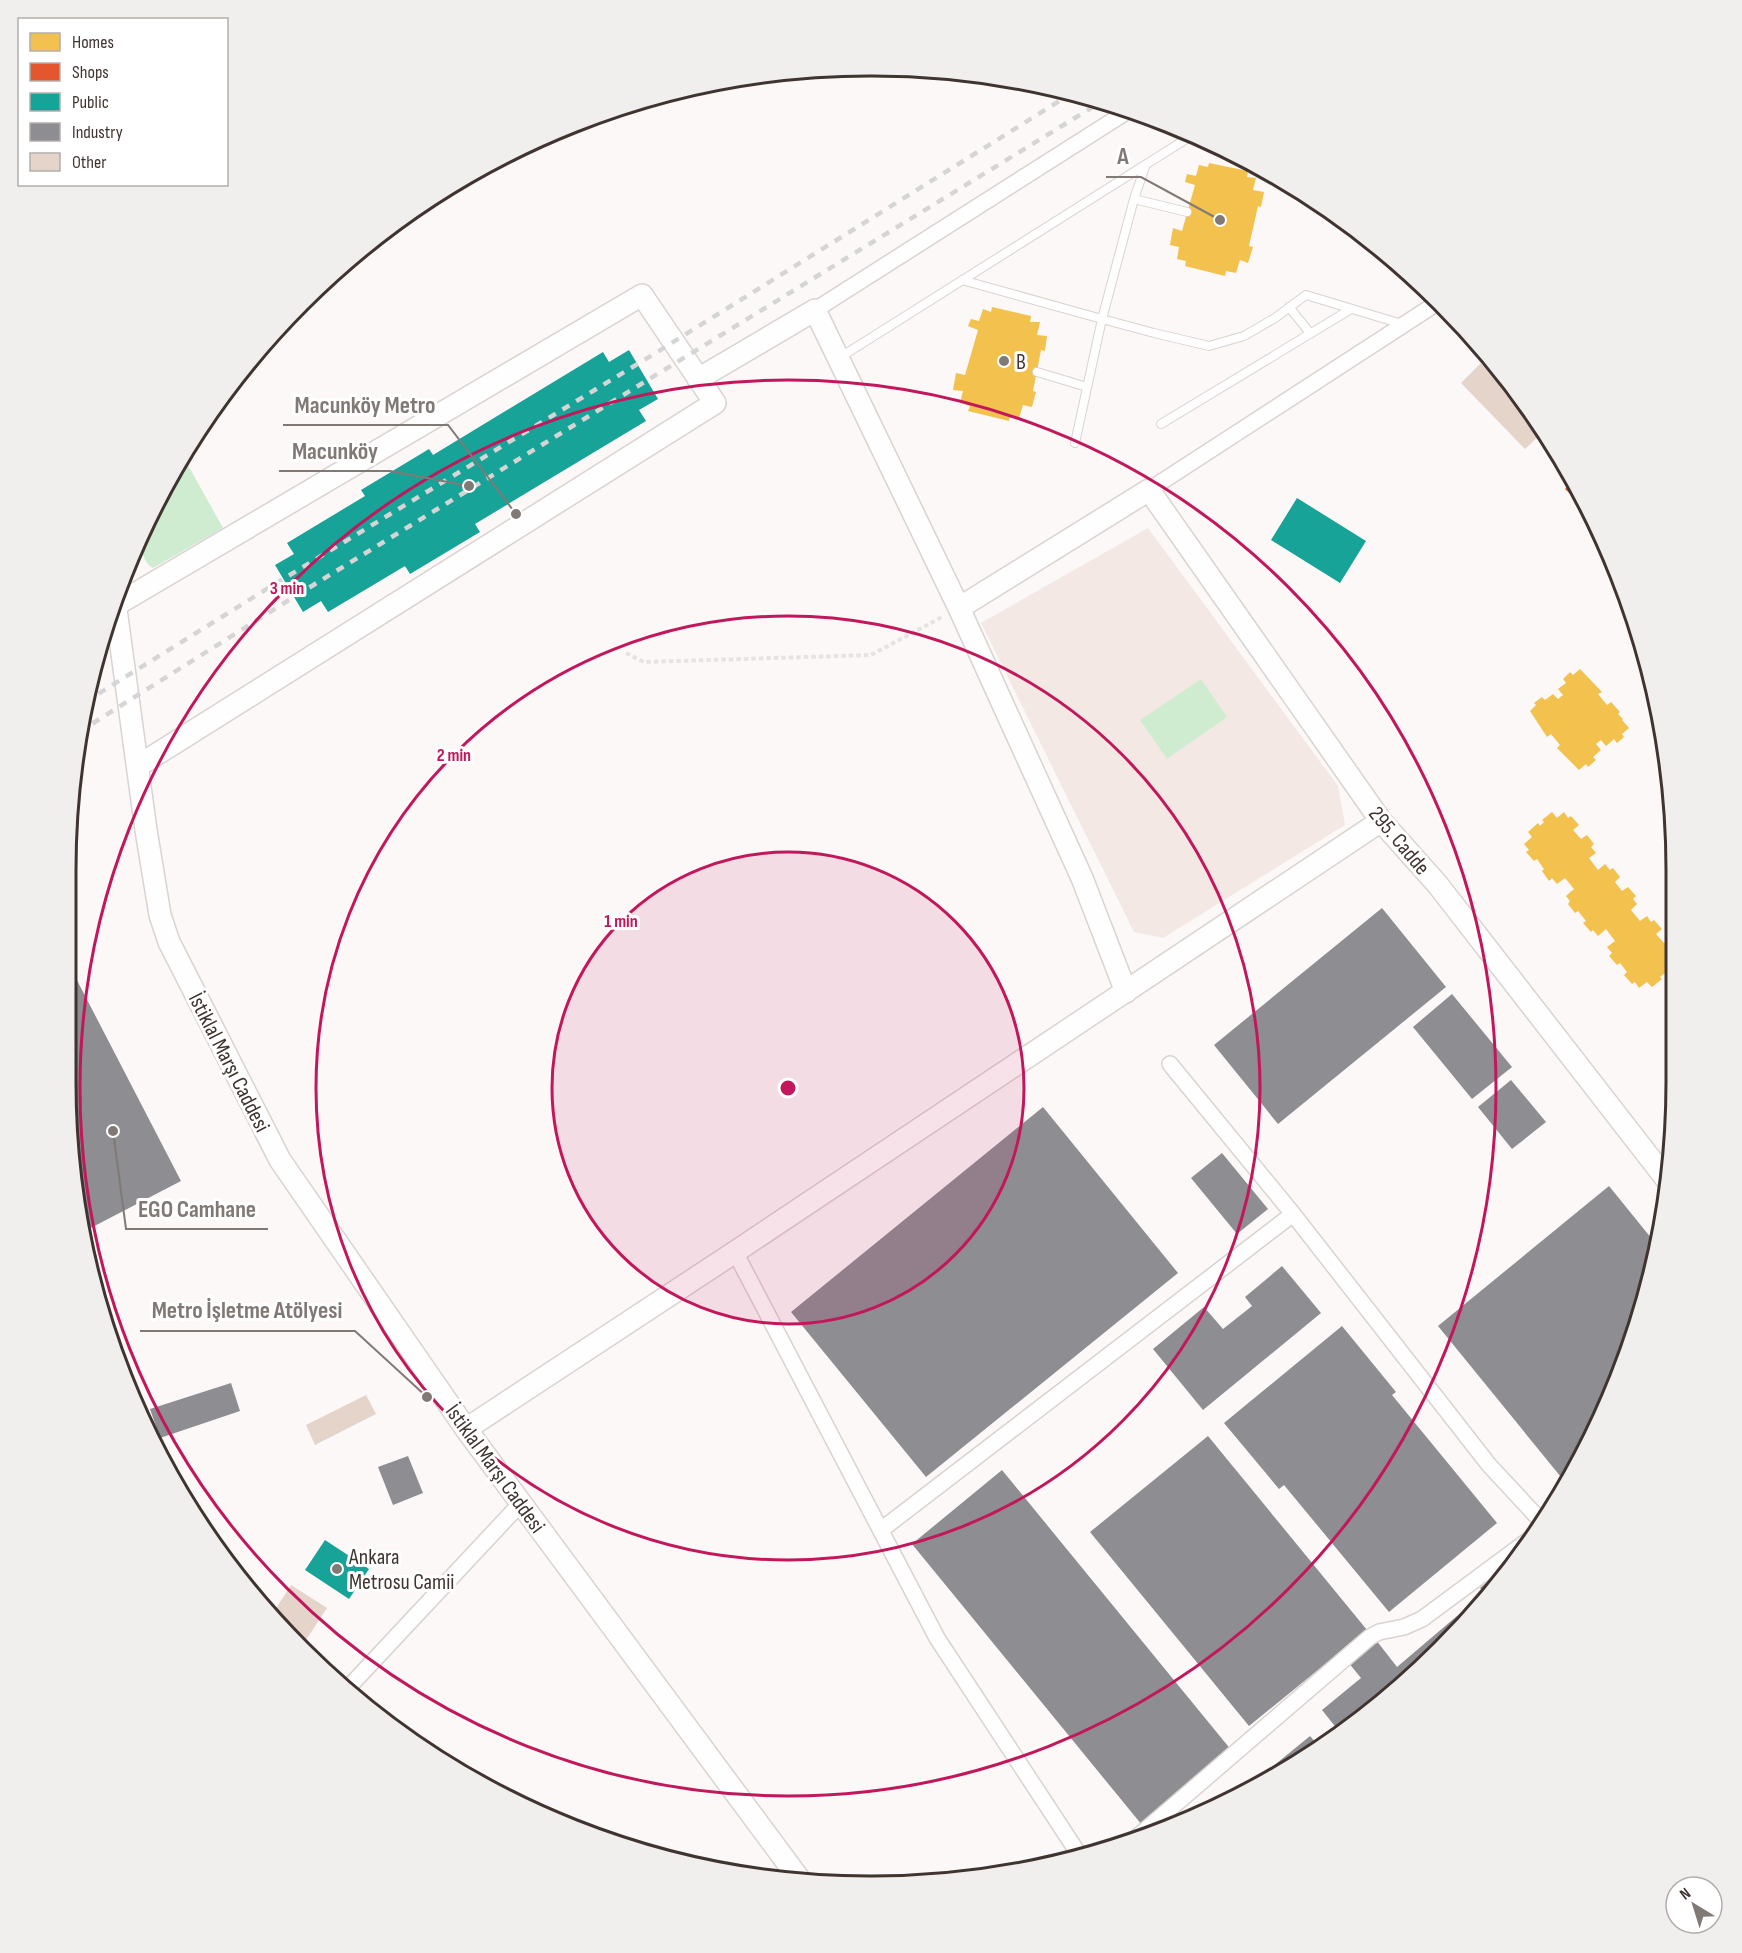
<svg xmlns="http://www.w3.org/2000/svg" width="1742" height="1953" viewBox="0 0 1742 1953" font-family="'Sofia Sans Condensed',sans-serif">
<rect width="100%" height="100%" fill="#fbf8f7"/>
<path fill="#f4e8e5" d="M1148 528 1338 786 1345 825 1163 938 1134 932 981 623Z"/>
<path fill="#cfecd1" d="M183 456 223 528 153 568C143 563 142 549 139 539L174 468Z
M1201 679 1227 717 1167 759 1140 720Z"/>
<path fill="#f2c14e" d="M1209 163 1248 171 1247 177 1256 178 1253 190 1264 192 1261 207 1258 206 1249 246 1253 247 1248 263 1240 260 1236 273 1226 271 1225 276 1185 266 1186 261 1177 259 1179 247 1170 245 1173 228 1182 231 1195 185 1185 182 1187 174 1196 176 1199 165 1208 167Z
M992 307 1031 316 1030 322H1040L1037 335 1047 336 1045 351 1041 350 1033 391 1036 392 1032 407 1023 405 1019 418 1010 415 1009 421 968 411 970 406 960 403 963 391 953 390 956 373 965 375 978 330 968 326 971 319 979 321 983 309 991 312Z
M1580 669 1602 692 1598 694 1607 705 1611 702 1620 712 1618 714 1623 719 1622 720 1629 728 1622 734 1624 737 1617 743 1614 739 1606 746 1601 740 1596 744 1601 750 1593 757 1596 760 1588 767 1586 764 1579 770 1557 748 1560 745 1551 734 1547 737 1530 711 1536 705 1534 703 1542 697 1545 700 1553 694 1558 699 1563 695 1558 689 1566 683 1563 679 1570 672 1573 675Z
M1552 812 1557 818 1564 812 1568 818 1571 816 1579 825 1573 830 1581 839 1587 835 1594 844 1591 847 1596 853 1589 858 1598 870 1605 864 1610 870 1613 868 1620 877 1615 882 1622 891 1628 887 1636 896 1633 899 1637 904 1631 910 1640 921 1647 916 1651 922 1654 920 1662 929 1656 934 1664 943 1669 939 1674 945V960L1672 962 1674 970 1667 976 1665 973 1660 977 1662 979 1652 987 1647 982 1639 988 1635 982 1632 984 1624 975 1627 972 1620 963 1617 965 1609 956 1612 953 1607 947 1615 941 1606 929 1598 936 1593 930 1591 932 1583 923 1586 921 1578 911 1575 913 1568 904 1570 901 1566 896 1574 889 1565 878 1557 884 1552 878 1549 881 1542 871 1544 869 1537 859 1534 861 1526 852 1529 850 1524 844 1532 837 1528 832 1538 823 1540 826 1544 822 1542 820Z"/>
<path fill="#e4572e" d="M1572 482 1593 515V516L1565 489Z"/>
<path fill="#17a398" d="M629 350 658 399 639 410 646 421 475 524 480 532 410 574 405 566 328 612 321 601 303 612 275 565 294 554 287 543 365 496 361 490 429 449 433 455 603 352 609 362Z
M1297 498 1366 541 1340 583 1271 540Z
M325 1540 369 1569 349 1599 305 1570Z"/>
<path fill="#8d8d92" d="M1382 908 1446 987 1278 1124 1214 1045Z
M67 961 181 1181 81 1233 66 1082Z
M1452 994 1512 1067 1472 1099 1413 1027Z
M1511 1080 1546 1122 1512 1149 1478 1107Z
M1043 1107 1178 1273 926 1477 791 1312Z
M1222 1153 1268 1209 1237 1234 1191 1178Z
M1609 1186 1656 1244 1648 1291 1593 1438 1565 1482 1438 1326Z
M1282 1266 1321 1313 1203 1410 1153 1349 1204 1307 1223 1329 1252 1306 1245 1297Z
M1342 1326 1396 1392 1392 1395 1497 1523 1389 1612 1284 1485 1279 1489 1224 1423Z
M231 1383 240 1411 160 1438 150 1409Z
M1208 1436 1367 1630 1249 1726 1090 1532Z
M408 1456 423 1493 393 1505 378 1467Z
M1002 1470 1232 1751 1142 1825 912 1544Z
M1493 1577 1497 1582 1502 1578 1503 1579 1402 1687 1338 1730 1322 1710 1361 1678 1348 1662 1376 1640 1397 1667 1484 1593 1480 1588Z
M1310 1736 1317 1744 1244 1793 1243 1791Z"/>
<path fill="#e4d4ca" d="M1481 363 1492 374 1498 368 1510 381 1542 433 1525 449 1461 383Z
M366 1395 376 1414 315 1445 306 1425Z
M291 1585 327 1608 304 1643 273 1613Z"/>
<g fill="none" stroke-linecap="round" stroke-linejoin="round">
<g stroke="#dad3d0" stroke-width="10">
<path id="lane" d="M1134 199 1146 164
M1187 212 1134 199 1102 319 1154 333 1209 346 1244 336 1275 318 1306 295 1402 324
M962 280 1102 319 1075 443
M1289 307 1310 333
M839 358 1191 136
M1037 372 1087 387
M1161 424 1351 309"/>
</g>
<g stroke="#dad3d0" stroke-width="18">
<path id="street" d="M815 310 1131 109
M1149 490 1437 303
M1170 1064 1293 1214 1489 1465 1541 1521
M735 1252 937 1638 1082 1859
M881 1530 1293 1214
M348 1688 521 1503
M1136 1838 1370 1637 1379 1632 1404 1627 1422 1619 1530 1539"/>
</g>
<g stroke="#dad3d0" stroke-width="24">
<path id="secondary" d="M698 379 815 310 959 608 1082 878 1126 992
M115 602 146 830 160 915 169 942 280 1160 466 1429 800 1880
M116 605 642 295 715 403 138 766
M959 608 1149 490 1381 821 1438 885 1667 1180
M466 1429 735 1252 1381 821"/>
</g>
<path stroke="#e5e4e3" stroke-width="4" stroke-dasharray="4.5 3" stroke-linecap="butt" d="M626 653 644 662 871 655 942 617"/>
<use href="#lane" stroke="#fefefe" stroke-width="8"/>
<use href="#street" stroke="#fefefe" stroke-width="15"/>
<use href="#secondary" stroke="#fefefe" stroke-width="21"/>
<path stroke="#d6d5d5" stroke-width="4.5" stroke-dasharray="8 8" stroke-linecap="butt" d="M85 702 270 587 654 354 1069 95
M79 732 289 600 1101 102"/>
</g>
<circle cx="788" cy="1088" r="236" fill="#c2185b" fill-opacity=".12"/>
<g fill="none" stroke="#c2185b" stroke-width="3">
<circle cx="788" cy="1088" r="236"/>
<circle cx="788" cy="1088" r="472"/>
<circle cx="788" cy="1088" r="708"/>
</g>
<g fill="#817976" stroke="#fff" stroke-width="2">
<circle cx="1004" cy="361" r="6"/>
<circle cx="337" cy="1569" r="6"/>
</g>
<g text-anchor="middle" stroke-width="6" stroke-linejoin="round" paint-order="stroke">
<g font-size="22" fill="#403430" stroke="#fff" text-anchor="start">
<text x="1016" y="369">B</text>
<text x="349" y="1564">Ankara<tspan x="349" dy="25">Metrosu Camii</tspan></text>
</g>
<g font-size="22" fill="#403430" stroke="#fff">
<text transform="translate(1400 840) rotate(50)" y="8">295. Cadde</text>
<text transform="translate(230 1062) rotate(63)" y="8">İstiklal Marşı Caddesi</text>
<text transform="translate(496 1468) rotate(54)" y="8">İstiklal Marşı Caddesi</text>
</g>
</g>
<path d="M0 0H1742V1953H0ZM870 76H872A794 794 0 0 1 1666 870V1082A794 794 0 0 1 872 1876H870A794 794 0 0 1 76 1082V870A794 794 0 0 1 870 76Z" fill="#f0efee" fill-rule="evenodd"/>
<path fill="none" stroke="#403430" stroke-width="3" d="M870 76H872A794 794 0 0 1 1666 870V1082A794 794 0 0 1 872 1876H870A794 794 0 0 1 76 1082V870A794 794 0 0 1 870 76Z"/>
<circle cx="788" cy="1088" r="9" fill="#c2185b" stroke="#fff" stroke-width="3"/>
<g font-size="18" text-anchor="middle" font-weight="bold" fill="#c2185b" stroke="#fff" stroke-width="6" stroke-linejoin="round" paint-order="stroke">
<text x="287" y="594">3 min</text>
<text x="454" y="761">2 min</text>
<text x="621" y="927">1 min</text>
</g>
<path fill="none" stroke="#817976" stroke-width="2" d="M1220 220L1141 177H1106M516 514L448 425H283M469 486L390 471H279M113 1131L126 1229H268M427 1397L355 1331H140"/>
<g fill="#817976" stroke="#fff" stroke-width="2">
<circle cx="1220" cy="220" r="6"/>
<circle cx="516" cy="514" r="6"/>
<circle cx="469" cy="486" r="6"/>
<circle cx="113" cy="1131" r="6"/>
<circle cx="427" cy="1397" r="6"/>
</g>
<g font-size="24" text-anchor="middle" font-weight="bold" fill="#817976" stroke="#fff" stroke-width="6" stroke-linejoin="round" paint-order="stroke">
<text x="1123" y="164">A</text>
<text x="365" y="413">Macunköy Metro</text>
<text x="335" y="459">Macunköy</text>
<text x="197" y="1217">EGO Camhane</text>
<text x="247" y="1318">Metro İşletme Atölyesi</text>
</g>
<rect x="18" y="18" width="210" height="168" fill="#ffffff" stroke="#b3aeac" stroke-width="1.5"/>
<rect x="30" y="33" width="30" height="18" fill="#f2c14e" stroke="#b3aeac" stroke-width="1.5"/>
<text x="72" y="48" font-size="18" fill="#403430">Homes</text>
<rect x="30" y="63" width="30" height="18" fill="#e4572e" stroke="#b3aeac" stroke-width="1.5"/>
<text x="72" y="78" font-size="18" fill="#403430">Shops</text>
<rect x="30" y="93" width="30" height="18" fill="#17a398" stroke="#b3aeac" stroke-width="1.5"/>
<text x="72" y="108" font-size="18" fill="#403430">Public</text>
<rect x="30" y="123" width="30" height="18" fill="#8d8d92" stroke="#b3aeac" stroke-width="1.5"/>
<text x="72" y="138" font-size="18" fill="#403430">Industry</text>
<rect x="30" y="153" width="30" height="18" fill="#e4d4ca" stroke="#b3aeac" stroke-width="1.5"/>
<text x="72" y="168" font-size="18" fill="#403430">Other</text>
<g transform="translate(1694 1905) rotate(322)"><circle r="28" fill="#ffffff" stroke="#b3aeac" stroke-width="1.5"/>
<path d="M0-4.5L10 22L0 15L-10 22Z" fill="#817976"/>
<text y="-9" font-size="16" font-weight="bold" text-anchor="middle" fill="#403430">N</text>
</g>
</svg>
